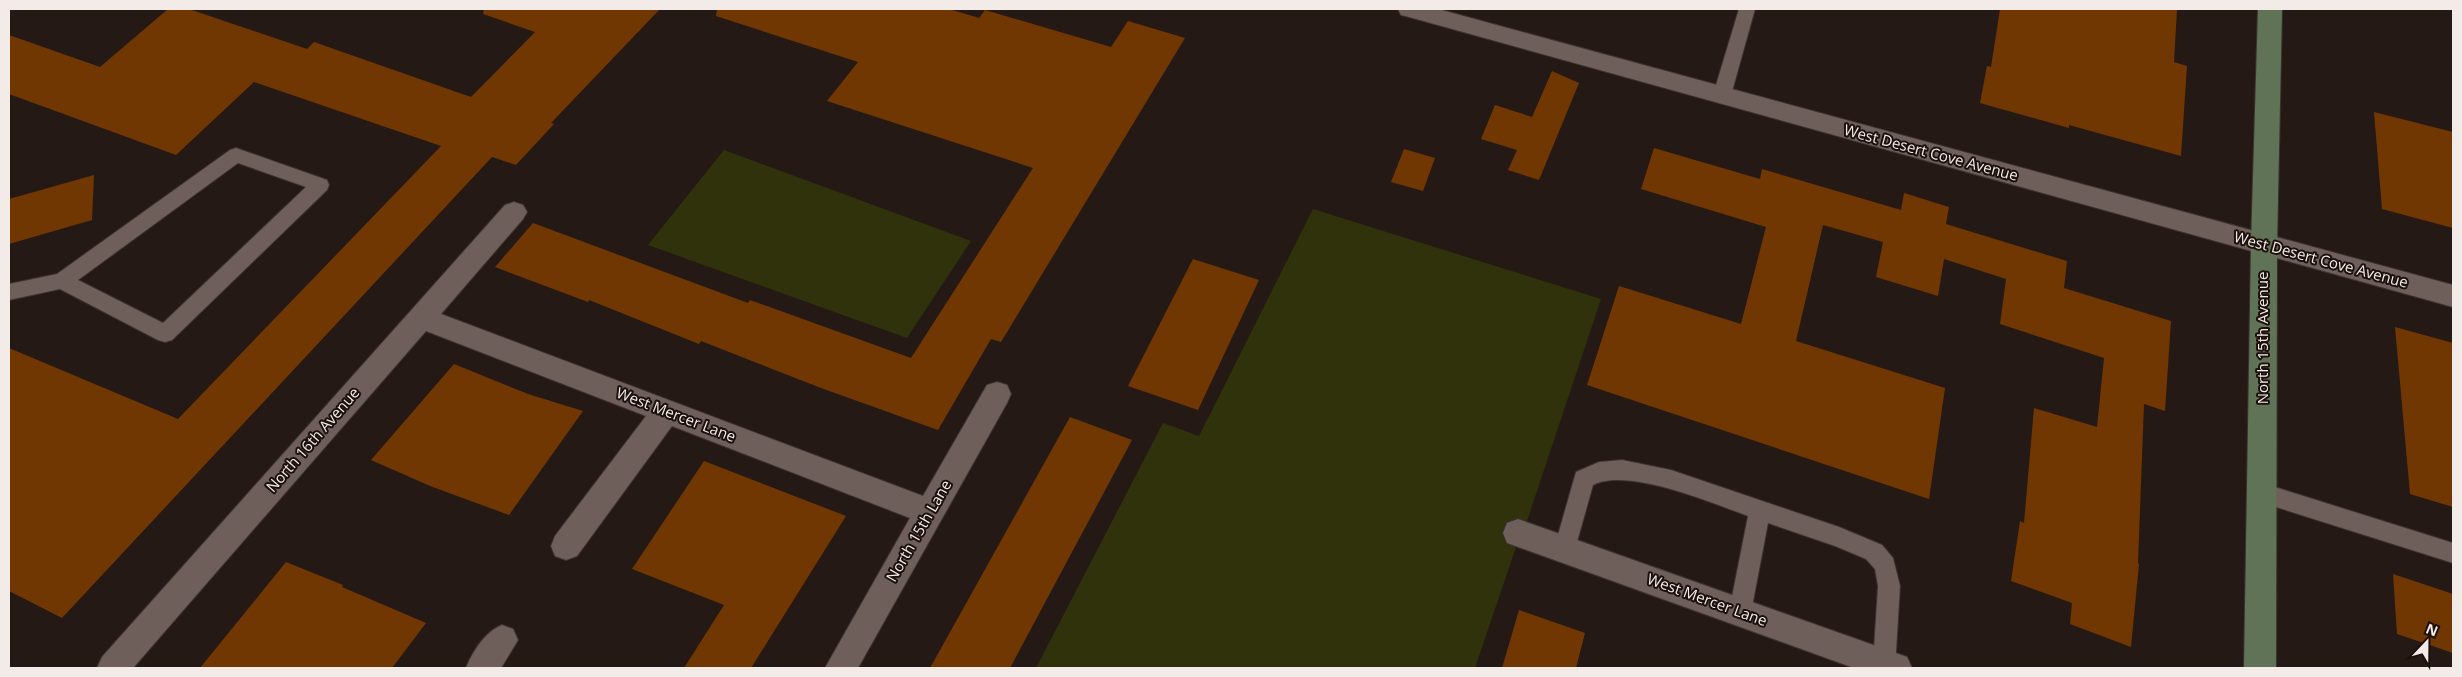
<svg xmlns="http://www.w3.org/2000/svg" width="2462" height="677" viewBox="0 0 2462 677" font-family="'Open Sans',sans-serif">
<rect width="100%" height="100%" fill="#251915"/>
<path fill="#2f320b" d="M724 150 971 241 907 338 648 245Z
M1313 209 1601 299 1527 521 1515 550 1475 668H1036L1163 423 1199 436Z"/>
<path fill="#713703" d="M168 9H189L307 49 314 42 471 97 535 32 483 14 484 9H660L551 123 554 124 516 165 492 157 62 618 9 591V348L178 419 441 146 254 82 176 155 9 94V35L100 67Z
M717 9H949L979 18 985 10 1111 47 1128 21 1185 38 1001 342 991 339 938 430 821 388 701 341 699 344 589 300 588 302 495 267 533 223 748 303 750 300 911 358 1033 168 827 101 858 62 716 16Z
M2000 9H2177L2174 62 2187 66 2181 156 2069 125V128L1980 103 1987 66 1991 67Z
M1552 71 1579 83 1539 180 1508 170 1517 150 1481 139 1495 105 1532 117Z
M2374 112 2453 132V228L2382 209Z
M1654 148 1760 179 1762 169 1901 210 1904 193 1949 207 1946 224 2067 261 2064 288 2171 321 2165 411 2144 404 2138 563 2139 564 2131 647 2070 624 2072 603 2011 581 2020 521 2024 523 2034 408 2097 427 2104 358 2000 324 2006 279 1944 259 1938 296 1876 277 1883 242 1823 225 1796 341 1945 388 1929 499 1587 385 1619 286 1741 324 1766 227 1641 189Z
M1404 149 1435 158 1423 191 1391 182Z
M94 175 92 220 9 244V199Z
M1193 259 1259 280 1198 410 1128 386Z
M2395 327 2453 343V507L2410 494Z
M454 364 528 394 583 411 509 515 430 486 371 460Z
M1070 417 1132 440 1010 668H930Z
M704 461 846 516 751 668H684L724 605 632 569Z
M286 562 343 585 342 587 426 623 392 668H200Z
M2393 574 2453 594V653L2397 634Z
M1519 610 1585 633 1576 668H1502Z"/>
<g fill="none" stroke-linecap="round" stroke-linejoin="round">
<g stroke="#3c3331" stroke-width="2">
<path id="lane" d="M1739 9H1755L1731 95 1728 100 1722 102 1716 100 1713 95Z
M236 148 327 180 329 185 327 190 172 340 165 342 158 340 60 289 9 300V284L57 274 230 150ZM238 163 306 187 163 323 78 280Z
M1622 460 1671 470 1839 527 1882 545 1893 558 1900 586 1895 668H1875L1873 664 1878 586 1875 569 1866 559 1835 546 1768 523 1751 612 1748 620 1740 623 1732 620 1729 612 1748 516C1712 503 1627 467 1593 485L1573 556 1565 559 1557 556 1554 549 1576 472 1599 462Z
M2262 483 2453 543V563L2254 500 2251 493 2254 486Z"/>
</g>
<g stroke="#3c3331" stroke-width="2">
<path id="street" d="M1398 9H1438L2453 285V307L1409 17 1401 15Z
M514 202 523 205 527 212 523 219 441 314 923 496 987 385 997 382 1007 385 1011 394 1007 403 858 668H825L910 518 672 426 577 556 566 560 555 556 551 546 555 536 646 416 426 331 133 668H97L102 657 505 205Z
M1518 519 1896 653 1907 657 1912 668H1854L1507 543 1503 533 1507 523Z
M502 625 513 629 518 640 501 668H466C473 651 485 632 502 625Z"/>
</g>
<g stroke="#3c3331" stroke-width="2">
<path id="secondary" d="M2258 9H2282L2277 245 2276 668H2244L2251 245Z"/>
</g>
<use href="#lane" fill="#6e5f5a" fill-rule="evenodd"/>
<use href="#street" fill="#6e5f5a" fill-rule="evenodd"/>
<use href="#secondary" fill="#607356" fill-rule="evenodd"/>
</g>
<g text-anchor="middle" stroke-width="4" stroke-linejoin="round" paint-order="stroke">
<g font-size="15" fill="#f3ebe7" stroke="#1b100c">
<text transform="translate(1931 153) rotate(15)" y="5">West Desert Cove Avenue</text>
<text transform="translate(2321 260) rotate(15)" y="5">West Desert Cove Avenue</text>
<text transform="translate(2263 338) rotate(-90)" y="5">North 15th Avenue</text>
<text transform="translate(676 415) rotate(21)" y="5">West Mercer Lane</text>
<text transform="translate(313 440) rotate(-49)" y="5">North 16th Avenue</text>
<text transform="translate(919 531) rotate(-60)" y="5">North 15th Lane</text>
<text transform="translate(1707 600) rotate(20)" y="5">West Mercer Lane</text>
</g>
</g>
<rect width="2462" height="677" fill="none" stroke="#f3ebe7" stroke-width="20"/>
<g transform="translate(2427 642) rotate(22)" stroke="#1b100c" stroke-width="4" paint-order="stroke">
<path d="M0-4L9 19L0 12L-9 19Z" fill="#f3ebe7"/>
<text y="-8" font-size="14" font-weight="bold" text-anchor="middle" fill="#f3ebe7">N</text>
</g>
</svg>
